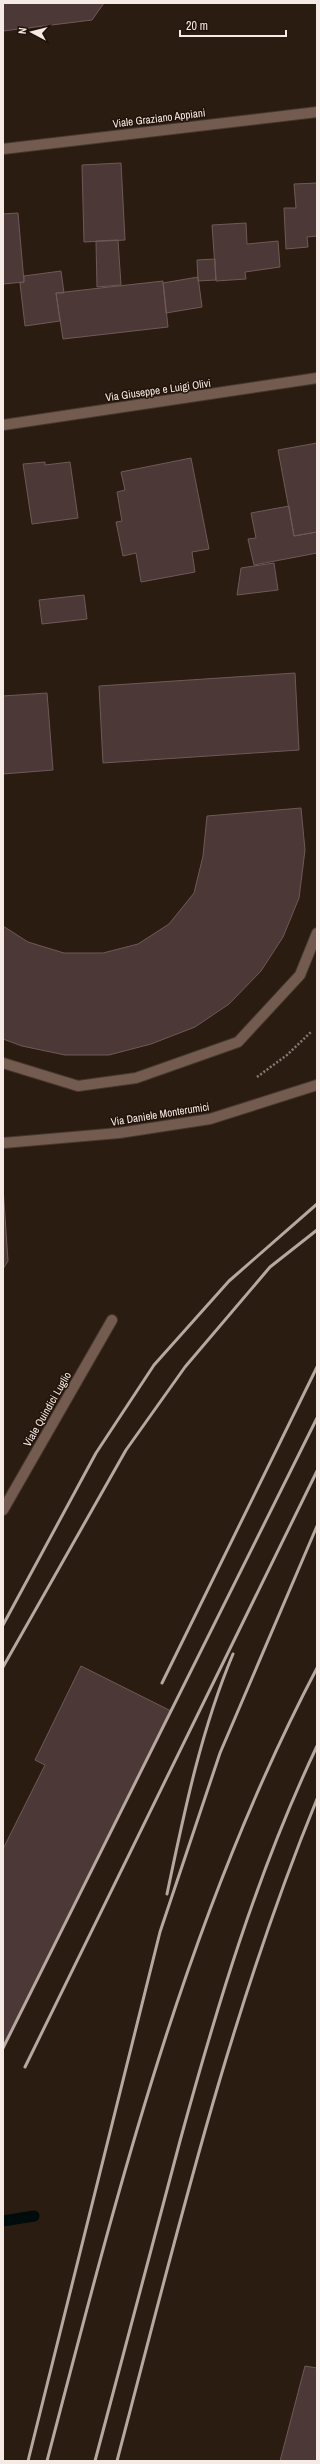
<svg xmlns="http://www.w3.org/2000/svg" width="320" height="2464" viewBox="0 0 320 2464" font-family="'Archivo Narrow',sans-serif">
<rect width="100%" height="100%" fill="#2b1c12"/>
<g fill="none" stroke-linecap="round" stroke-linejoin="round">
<path stroke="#000c0c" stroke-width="11" d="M3 2221 34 2216"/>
</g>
<path fill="#4c3837" stroke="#6f5957" d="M3 3H104L92 20 3 31Z
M121 163 125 240 84 242 82 165Z
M317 183V236L307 237 308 247 286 249 284 208H296L294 184Z
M18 213 24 282 3 284V214Z
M246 223 247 244 278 241 280 267 245 272 246 279 216 281 212 225Z
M118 240 121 285 97 287 96 241Z
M215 259 216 280 198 281 197 260Z
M61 271 64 293H56L60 321 25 326 20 283 24 282V276Z
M198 277 202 307 166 313 163 283Z
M163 281 168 327 63 339 56 293Z
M317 443V532L294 536 278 450Z
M191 458 209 549 192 552 195 572 141 582 136 553 123 556 116 522 122 521 117 492 125 490 121 472Z
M45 462V465L70 462 78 518 32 524 23 464Z
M289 506 294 536 317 532V553L254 565 248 539 256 538 251 513Z
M274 563 278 590 237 595 241 568Z
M84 595 87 619 42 624 39 600Z
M295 673 299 750 103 763 99 686Z
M47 693 53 770 3 774V696Z
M301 808 305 850 299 898 283 937 261 971 229 1004 195 1027 151 1044 109 1055H65L22 1046 3 1039V926L28 942 64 953H103L138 944 169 924 194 893 203 856 207 816Z
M3 1187 8 1261 3 1269Z
M81 1666 171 1711 3 2048V1849L45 1765 35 1760Z
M305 2366 317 2368V2461H280Z"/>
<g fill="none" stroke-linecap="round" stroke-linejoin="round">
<g stroke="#47392f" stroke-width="12">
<path id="minor" d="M3 149 317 112
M3 425 317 378
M3 1063 78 1086 136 1078 238 1042 300 975 317 933
M3 1143 119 1133 210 1119 317 1085
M3 1510 112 1320"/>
</g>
<path stroke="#887b73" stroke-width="2.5" stroke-dasharray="2 2" stroke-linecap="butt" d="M257 1077 287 1055 312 1031"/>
<use href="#minor" stroke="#745b50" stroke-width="10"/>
<path stroke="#b4a8a0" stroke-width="3" d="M3 1625 96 1453 154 1365 229 1281 317 1204
M3 1667 126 1450 185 1367 270 1267 317 1230
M162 1683 317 1367
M167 1894C184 1813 201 1730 233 1654
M3 2048 317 1418
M25 2067 317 1471
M28 2461 160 1932 220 1753 317 1526
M47 2461C118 2190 186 1917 317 1668
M95 2461C123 2354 151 2247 180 2141 217 2006 257 1873 317 1746
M117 2461C176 2237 229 2014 317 1799"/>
</g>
<g text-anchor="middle" stroke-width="3" stroke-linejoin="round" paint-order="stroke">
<g font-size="11" fill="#f5eae4" stroke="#211309">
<text transform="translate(159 118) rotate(-7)" y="4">Viale Graziano Appiani</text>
<text transform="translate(158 390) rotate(-8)" y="4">Via Giuseppe e Luigi Olivi</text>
<text transform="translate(160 1114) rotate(-9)" y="4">Via Daniele Monterumici</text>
<text transform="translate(47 1409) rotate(-60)" y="4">Viale Quindici Luglio</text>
</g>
</g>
<rect width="320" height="2464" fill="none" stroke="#f5eae4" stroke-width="8"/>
<g transform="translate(32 32) rotate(277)" stroke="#211309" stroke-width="3" paint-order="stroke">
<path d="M0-3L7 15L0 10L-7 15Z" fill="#f5eae4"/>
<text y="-6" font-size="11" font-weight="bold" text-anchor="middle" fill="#f5eae4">N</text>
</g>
<path d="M180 30v6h106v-6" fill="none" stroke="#f5eae4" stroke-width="2"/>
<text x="186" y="30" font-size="12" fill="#f5eae4" stroke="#211309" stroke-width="3" paint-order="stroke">20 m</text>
</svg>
